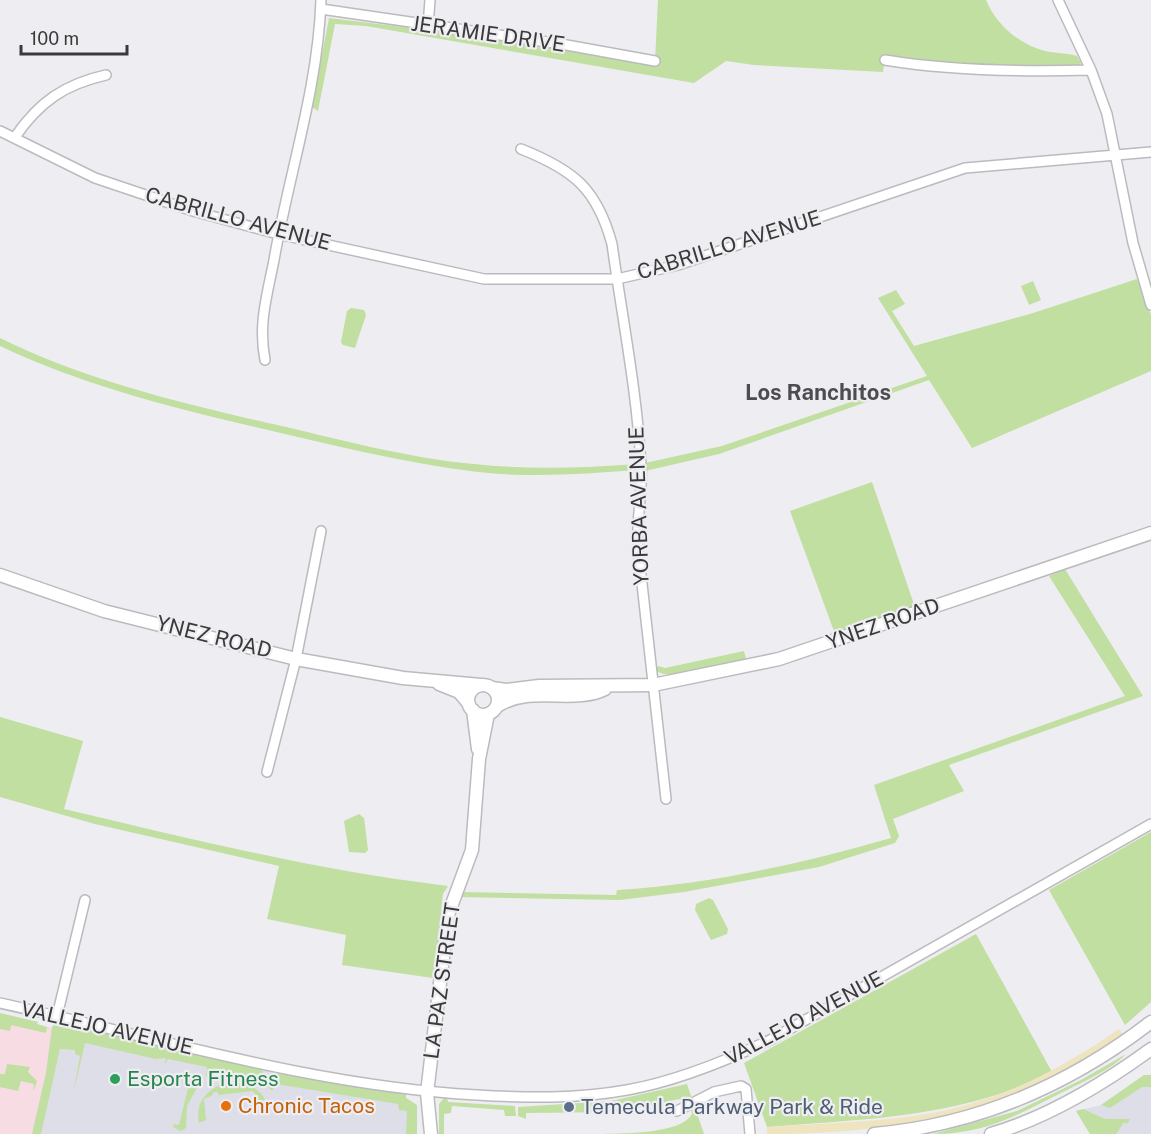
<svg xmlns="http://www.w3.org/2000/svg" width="1151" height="1134" viewBox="0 0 1151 1134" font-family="'Public Sans',sans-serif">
<rect width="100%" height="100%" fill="#eeedf1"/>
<path fill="#dedee9" d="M56 1023 311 1079 406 1093V1098L417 1105V1134H32L52 1027Z
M1151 1078V1134H1090L1076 1111 1101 1105Z"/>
<path fill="#f7dce3" d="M0 1013 38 1022 37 1024 52 1028 46 1073 32 1134H0Z"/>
<path fill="#c0dfa0" d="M658 0H986C996 24 1018 44 1045 51 1055 53 1067 53 1077 56L1081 63 1079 67 1052 69 885 60 883 72 754 65 726 61 694 83 366 26 335 24 318 111 312 107 329 18 560 46 655 61Z
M1137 279 1151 315V371L972 448 929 380 719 454 645 471V463L722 446 927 376 878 298 896 290 905 304 892 311 914 346 1030 314Z
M1033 281 1041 300 1029 305 1021 286Z
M351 308 364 310 366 315 355 348 343 345 341 342 347 311Z
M0 338C85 380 177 402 268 423 336 438 405 458 474 464 529 470 582 468 637 464V470C584 474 532 478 478 472 402 463 326 443 251 426 166 406 80 384 0 346Z
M872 482 915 607 835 634 790 511Z
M1065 569 1143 696 949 765 964 791 893 819 899 836 895 843 819 867 684 892 620 900 458 897 461 892 616 895 617 890C711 884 800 864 891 838L874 785 1125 696 1049 576Z
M744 651 746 659C727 664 670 683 655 670L658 666 665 668Z
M0 717 83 741 64 809C191 839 319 871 448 886L443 894 433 978 342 965 346 935 267 919 279 866 95 824 0 797Z
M359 814 364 818 368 850 365 853 349 852 344 821Z
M1151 832V1002L1125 1025 1049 890Z
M709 898 713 900 728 929 727 934 711 940 695 910 696 904Z
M976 934 1052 1072C963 1118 865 1119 767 1127L744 1063Z
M0 1013 38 1022 37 1024 47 1027 46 1033 11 1025 10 1031 0 1029Z
M56 1023 261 1068 264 1075 258 1080C240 1072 227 1071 208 1078L206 1075 207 1067 168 1059 165 1064 166 1058 156 1059 85 1043 73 1095 80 1056 75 1054V1050L60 1049 41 1134H32L46 1073 52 1027Z
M1126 1054C1111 1070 1086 1080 1067 1090 1020 1113 988 1134 933 1134L1017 1111 1081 1080Z
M7 1064 30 1067 28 1072 37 1081 33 1092 34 1084 21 1081 18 1091 0 1087V1074H5Z
M277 1073 406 1093V1098L417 1105V1134H406L407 1111 399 1110 398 1104 276 1084 272 1091 268 1087Z
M1144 1075H1151V1087H1142L1110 1108 1101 1105Z
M184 1076 195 1079 199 1084 187 1106 186 1128 181 1131 173 1127 174 1124 179 1125 190 1080Z
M225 1083C239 1082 259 1085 265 1100L259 1101 253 1091 218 1095V1092H213V1095L204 1099 206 1120 199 1123C195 1103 206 1090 225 1083Z
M687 1084 704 1134H602C626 1133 681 1134 692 1114L690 1106 679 1099 618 1112 526 1113V1119L518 1116V1107L611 1101Z
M444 1098H447L448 1102 515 1106 516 1116H505L504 1110 452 1106 451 1113 444 1114V1134H439V1104Z
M1083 1109 1105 1119H1130L1127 1124 1124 1122 1116 1134H1090L1076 1111Z"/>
<path fill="#eee4bf" d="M1119 1029 1123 1034C1016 1112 897 1134 767 1134V1127C833 1122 910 1123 973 1103 1026 1087 1073 1061 1119 1029Z"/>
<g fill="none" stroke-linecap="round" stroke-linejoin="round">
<g stroke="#bbbbbf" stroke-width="12">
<path id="minor" d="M1058 0 1091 70 1107 114 1133 243 1151 305
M321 9 561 44 655 61
M428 26 430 0
M885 60C952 71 1022 72 1091 70
M0 131 95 178 193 211 278 234 484 279H617L678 265 965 168 1151 152
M15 137C39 102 65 84 106 75
M521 149C574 170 597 189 612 244 622 317 637 391 641 465 643 492 636 520 638 548L666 799
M265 360C258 324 267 296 274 260 289 173 318 89 321 0
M267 772 296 659 321 531
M0 1003C158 1038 315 1086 477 1095 527 1098 577 1099 627 1090 677 1081 726 1061 772 1039L1151 824
M57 1016 85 900
M677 1111 714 1092 741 1086 746 1089 750 1134"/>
</g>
<g stroke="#bbbbbf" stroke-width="15">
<path id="major" d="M0 575 104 611 296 659 403 678 481 685
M439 684 459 692 469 704
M468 700a15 15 0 1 1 30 0a15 15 0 1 1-30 0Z
M492 688 506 690 539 686 653 685 779 659 1151 533
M496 707C528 684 574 705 605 689
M473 710 478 749
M431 1134 427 1093 448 915 472 850 479 759 488 714
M874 1134C978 1125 1068 1086 1151 1022
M991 1134C1049 1117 1103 1084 1151 1049"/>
</g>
<use href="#minor" stroke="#fff" stroke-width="9"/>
<use href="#major" stroke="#fff" stroke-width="12"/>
</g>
<circle fill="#2e9e5b" stroke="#eeedf1" stroke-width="2" cx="115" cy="1079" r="6"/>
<circle fill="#e8710a" stroke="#eeedf1" stroke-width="2" cx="226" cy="1106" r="6"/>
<circle fill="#5c6f8a" stroke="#eeedf1" stroke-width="2" cx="569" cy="1107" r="6"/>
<g text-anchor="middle" stroke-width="4.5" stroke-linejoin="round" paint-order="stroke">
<g font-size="21" fill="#3a3a3b" stroke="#eeedf1">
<text transform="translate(488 34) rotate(8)" y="7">JERAMIE DRIVE</text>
<text transform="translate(238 219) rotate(15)" y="7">CABRILLO AVENUE</text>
<text transform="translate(729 245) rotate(-17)" y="7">CABRILLO AVENUE</text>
<text transform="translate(639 506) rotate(-92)" y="7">YORBA AVENUE</text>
<text transform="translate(883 624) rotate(-19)" y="7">YNEZ ROAD</text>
<text transform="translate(214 637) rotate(14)" y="7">YNEZ ROAD</text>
<text transform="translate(442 981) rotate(-82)" y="7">LA PAZ STREET</text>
<text transform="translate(804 1018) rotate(-28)" y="7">VALLEJO AVENUE</text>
<text transform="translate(107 1028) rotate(13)" y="7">VALLEJO AVENUE</text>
</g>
<g font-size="21" fill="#27864d" stroke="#eeedf1" text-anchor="start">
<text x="127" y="1086">Esporta Fitness</text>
</g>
<g font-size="21" fill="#c56008" stroke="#eeedf1" text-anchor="start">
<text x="238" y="1113">Chronic Tacos</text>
</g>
<g font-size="21" fill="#4e5e75" stroke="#eeedf1" text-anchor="start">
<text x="581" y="1114">Temecula Parkway Park &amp; Ride</text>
</g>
<g font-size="22" font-weight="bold" fill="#4d4d50" stroke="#eeedf1">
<text x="818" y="400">Los Ranchitos</text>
</g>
</g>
<path d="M21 45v9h106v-9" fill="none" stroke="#3a3a3b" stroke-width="3"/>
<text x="30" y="45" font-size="18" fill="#3a3a3b" stroke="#eeedf1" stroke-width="4.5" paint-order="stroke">100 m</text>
</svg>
